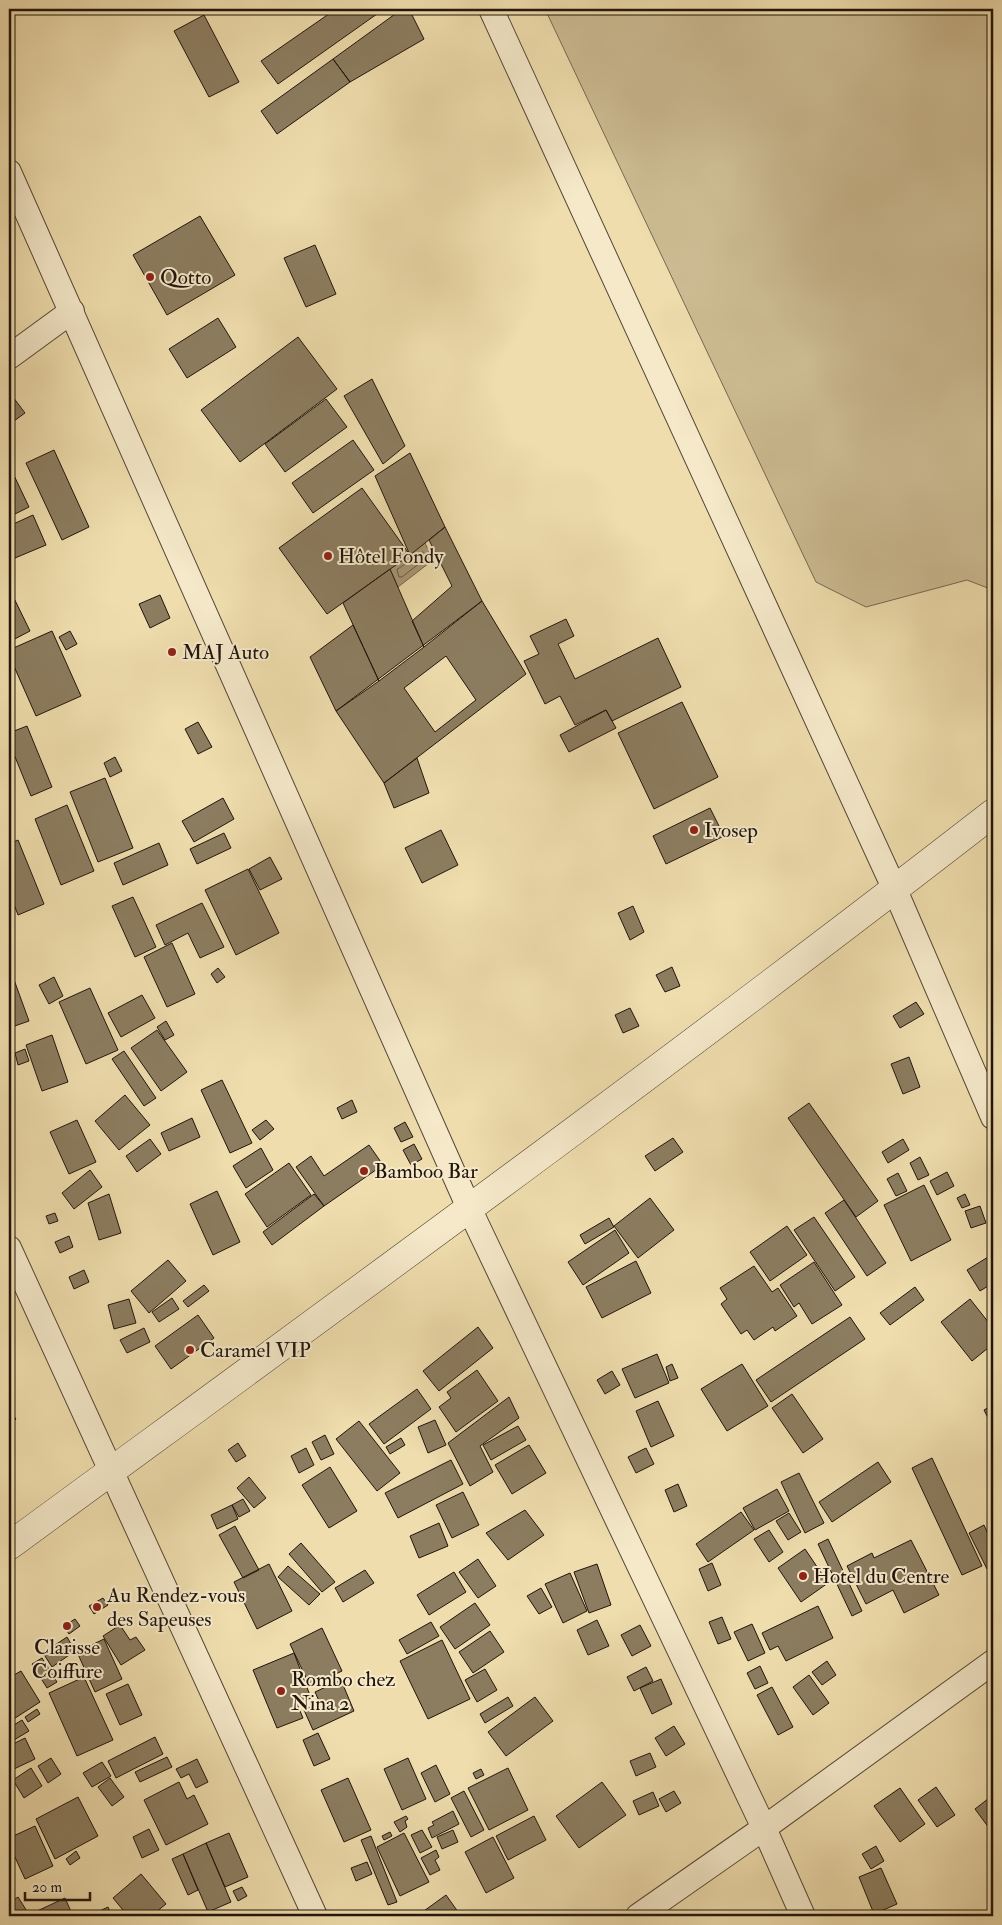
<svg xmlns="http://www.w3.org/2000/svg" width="1002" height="1925" viewBox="0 0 1002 1925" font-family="'IM FELL Double Pica',serif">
<rect width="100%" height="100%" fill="#efddad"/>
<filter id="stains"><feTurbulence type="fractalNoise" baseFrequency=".004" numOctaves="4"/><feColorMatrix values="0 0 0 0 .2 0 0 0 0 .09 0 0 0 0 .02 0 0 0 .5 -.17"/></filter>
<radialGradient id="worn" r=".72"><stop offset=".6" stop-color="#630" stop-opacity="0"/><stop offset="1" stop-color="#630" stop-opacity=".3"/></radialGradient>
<path fill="#ccbb92" stroke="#766850" d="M545 9H993V590L967 580 866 607 816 582Z"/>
<path fill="#a99977" stroke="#72644d" d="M425 543 433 560 398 587 390 569Z"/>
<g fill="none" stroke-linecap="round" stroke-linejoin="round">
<path stroke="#645742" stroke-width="1" d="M423 552 425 559 402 577H399L397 570Z"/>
</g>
<path fill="#8c7d60" stroke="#20150d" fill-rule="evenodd" d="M336 9H384L278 84 261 61Z
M402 9H409L424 39 350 82 333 59Z
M204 15 239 82 209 97 174 31Z
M333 59 350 82 277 134 261 111Z
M200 216 235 275 167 315 133 255Z
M315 245 336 294 306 307 284 258Z
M218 318 236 347 187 378 169 349Z
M298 337 337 389 240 462 201 410Z
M372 379 405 446 383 464 344 396Z
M13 397 25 413 14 421 9 414V400Z
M326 399 347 427 285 472 265 444Z
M353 440 374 470 313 513 292 483Z
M54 450 89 527 62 540 26 463Z
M410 453 445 527 410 555 375 476Z
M10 467 29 507 9 517V468Z
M362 488 410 555 327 614 279 548Z
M33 515 46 545 15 558 9 542V526Z
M445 527 482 601 424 647 412 621 452 586 429 540Z
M390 569 424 647 379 681 343 603Z
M9 588 30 631 9 642Z
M160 595 170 618 150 628 139 604Z
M482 601 526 674 384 783 336 711ZM446 656 476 700 435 732 404 688Z
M566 619 574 636 558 644 575 679 658 638 681 687 612 721 606 710 575 725 560 696 545 704 524 661 539 654 530 636Z
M353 625 379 681 336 711 310 657Z
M52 631 81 696 36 716 9 655V650Z
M70 631 77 644 66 650 59 637Z
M682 702 718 777 654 809 618 733Z
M606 710 616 728 569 752 560 735Z
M198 722 212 747 198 754 185 729Z
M27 726 52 787 31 796 9 742V733Z
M115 757 122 771 110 777 104 763Z
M417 758 429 793 394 808 384 783Z
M105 778 133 848 98 862 70 792Z
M223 798 234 819 194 842 182 821Z
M67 805 94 871 61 885 35 819Z
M710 808 724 836 666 864 653 836Z
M441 830 458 865 422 883 405 848Z
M224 833 231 848 197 864 190 849Z
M18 840 44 904 18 915 9 891V844Z
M159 843 168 865 123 885 114 863Z
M270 857 282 879 260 890 249 869Z
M248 869 279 933 236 955 205 890Z
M133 897 156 947 135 957 112 906Z
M202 903 224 947 200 958 188 933 165 945 156 925Z
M633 906 644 932 630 940 618 913Z
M172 943 195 994 167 1007 144 957Z
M672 967 680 986 665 992 656 975Z
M218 968 225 977 217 983 211 974Z
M13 977 29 1021 9 1028V979Z
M54 977 63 996 49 1004 39 985Z
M90 988 118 1050 86 1064 59 1002Z
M142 995 155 1018 121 1037 108 1013Z
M916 1002 924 1014 900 1028 893 1016Z
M630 1008 639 1026 623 1033 615 1015Z
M166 1021 174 1035 165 1040 157 1027Z
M157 1030 187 1072 161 1091 131 1048Z
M52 1035 68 1082 42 1091 26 1045Z
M25 1049 29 1061 18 1065 15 1053Z
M124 1051 156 1098 144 1106 112 1059Z
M909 1057 920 1087 903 1094 891 1064Z
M222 1080 252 1143 230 1153 201 1090Z
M125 1095 150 1125 119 1150 95 1121Z
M352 1100 357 1112 342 1119 337 1108Z
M809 1103 878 1201 856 1217 788 1118Z
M192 1118 200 1137 169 1151 161 1133Z
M77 1120 96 1162 69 1174 50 1132Z
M266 1120 274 1129 260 1140 252 1130Z
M405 1122 413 1137 401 1142 394 1128Z
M673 1138 683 1152 655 1171 645 1156Z
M150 1139 161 1154 137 1172 126 1156Z
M903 1139 909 1150 888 1163 882 1152Z
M414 1144 422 1159 411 1165 403 1150Z
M369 1145 383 1165 324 1206 296 1167 311 1156 324 1176Z
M261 1148 273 1170 246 1188 233 1166Z
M920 1157 929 1175 918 1180 910 1163Z
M289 1163 311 1195 267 1227 245 1194Z
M90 1170 102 1187 74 1209 62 1193Z
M947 1172 954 1186 937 1195 930 1181Z
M898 1173 907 1191 896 1196 887 1179Z
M924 1185 951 1240 911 1261 884 1205Z
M217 1191 240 1242 213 1255 190 1204Z
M109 1194 121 1233 99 1240 88 1203Z
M314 1194 324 1206 272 1245 263 1232Z
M965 1194 970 1205 962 1208 957 1198Z
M650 1198 674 1230 638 1258 614 1226Z
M844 1200 886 1263 867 1276 825 1213Z
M980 1206 986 1223 971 1228 965 1211Z
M55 1213 58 1221 49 1224 46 1216Z
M814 1217 855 1277 835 1291 794 1230Z
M609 1218 614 1227 585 1244 580 1235Z
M787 1226 807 1255 770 1281 750 1252Z
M615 1230 629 1253 583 1285 568 1262Z
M69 1236 73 1247 60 1253 55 1242Z
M993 1254V1283L980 1291 967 1270Z
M168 1260 186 1281 149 1313 131 1291Z
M636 1261 651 1293 602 1318 586 1287Z
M814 1262 842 1305 812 1324 799 1303 794 1307 780 1285Z
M754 1266 772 1292 778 1288 797 1316 775 1331 773 1327 754 1340 747 1330 741 1334 721 1304 727 1299 720 1288Z
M84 1270 89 1282 74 1289 69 1277Z
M204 1285 209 1291 188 1307 183 1301Z
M915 1287 924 1300 890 1325 880 1313Z
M172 1298 179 1309 159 1322 152 1312Z
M129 1299 136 1323 114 1329 108 1305Z
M970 1299 993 1328V1344L972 1361 941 1322Z
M198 1315 214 1338 171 1369 155 1346Z
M850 1317 865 1339 771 1402 756 1380Z
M478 1327 493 1348 439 1391 423 1371Z
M144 1328 150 1342 127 1353 120 1340Z
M657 1354 669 1383 635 1398 622 1369Z
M672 1364 678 1378 670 1381 666 1367Z
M742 1364 768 1406 727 1431 701 1389Z
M477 1370 498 1401 456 1432 439 1407 451 1398 447 1392Z
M612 1371 620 1385 605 1394 597 1380Z
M417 1389 431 1409 384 1444 369 1424Z
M792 1394 823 1439 803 1453 772 1408Z
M509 1397 519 1418 480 1446 493 1472 470 1486 448 1443Z
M658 1401 674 1436 651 1447 636 1411Z
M993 1405V1428L984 1410Z
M9 1410 16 1419 9 1425Z
M435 1420 446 1445 428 1453 418 1427Z
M359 1421 400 1473 377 1491 336 1439Z
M518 1426 526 1440 491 1460 483 1445Z
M325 1435 334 1454 321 1460 312 1442Z
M401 1438 405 1445 390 1454 386 1447Z
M238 1443 246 1456 236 1462 228 1450Z
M529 1445 546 1473 512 1494 495 1465Z
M306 1448 314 1465 299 1473 291 1456Z
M646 1448 654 1464 636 1473 628 1457Z
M932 1458 982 1566 962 1575 912 1468Z
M451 1460 463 1484 398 1518 385 1493Z
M878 1462 891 1482 832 1522 819 1502Z
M330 1467 357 1511 329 1528 302 1485Z
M799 1473 824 1523 805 1533 781 1482Z
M249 1477 266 1498 254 1508 237 1488Z
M678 1484 687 1506 674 1512 665 1490Z
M777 1489 789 1511 755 1530 743 1508Z
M463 1492 479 1525 452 1538 436 1505Z
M243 1499 250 1511 239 1517 232 1505Z
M232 1505 238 1519 217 1529 211 1515Z
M525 1510 544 1535 508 1560 486 1533Z
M741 1512 754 1530 708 1562 696 1544Z
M789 1513 801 1532 788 1540 776 1521Z
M439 1523 448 1546 419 1558 410 1536Z
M984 1525 993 1545V1565L987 1569 969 1533Z
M235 1526 259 1570 243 1578 219 1535Z
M769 1530 783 1552 769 1562 754 1539Z
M828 1539 862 1611 852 1616 818 1544Z
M911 1540 939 1595 904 1613 893 1590 866 1604 847 1566 872 1553 874 1558Z
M301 1543 335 1582 322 1592 289 1554Z
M805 1549 828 1583 801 1602 778 1568Z
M478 1559 496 1586 478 1598 459 1572Z
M712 1563 721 1585 708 1591 699 1569Z
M269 1564 292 1611 257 1629 234 1582Z
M597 1564 611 1605 589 1613 574 1572Z
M288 1566 320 1594 309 1605 278 1577Z
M365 1570 374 1583 343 1602 335 1588Z
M454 1572 466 1592 429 1615 417 1595Z
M570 1573 587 1611 563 1623 545 1584Z
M541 1588 552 1607 539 1614 527 1596Z
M103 1598 108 1605 94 1614 89 1606Z
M475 1603 490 1625 455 1649 440 1627Z
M818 1606 833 1638 786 1661 778 1646 770 1650 762 1633Z
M722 1617 731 1639 718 1644 709 1622Z
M75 1619 80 1626 69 1634 64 1626Z
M597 1620 609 1646 588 1655 577 1630Z
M431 1622 439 1636 407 1654 399 1640Z
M752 1624 765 1653 748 1661 734 1632Z
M120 1625 130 1640 136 1637 145 1650 121 1665 103 1636Z
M640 1625 651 1646 632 1656 621 1635Z
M322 1628 342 1671 310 1686 290 1644Z
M490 1631 504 1652 473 1673 459 1652Z
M67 1637 75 1651 52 1667 43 1653Z
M104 1639 122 1679 95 1692 77 1652Z
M442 1640 470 1699 428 1719 400 1661Z
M294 1653 311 1698 297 1704 303 1718 277 1728 253 1670Z
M42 1658 57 1682 47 1688 32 1664Z
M827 1661 836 1675 822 1685 812 1672Z
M760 1666 768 1683 755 1689 747 1673Z
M9 1667 14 1675 21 1671 40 1702 9 1722Z
M646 1667 653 1681 634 1691 627 1677Z
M485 1669 497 1690 477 1702 465 1680Z
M809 1675 829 1703 813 1715 793 1687Z
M84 1677 113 1740 77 1756 49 1693Z
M661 1679 672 1704 652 1714 640 1688Z
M341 1680 354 1711 313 1730 304 1710 320 1703 315 1692Z
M128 1684 142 1715 120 1725 106 1694Z
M772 1687 793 1727 778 1735 757 1695Z
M508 1697 513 1706 485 1723 480 1714Z
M535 1697 553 1721 506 1756 488 1732Z
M37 1709 40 1714 28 1722 25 1717Z
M22 1720 29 1731 9 1743V1728Z
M674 1726 685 1744 666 1756 655 1738Z
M318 1733 330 1759 314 1766 303 1740Z
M155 1737 163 1754 116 1778 108 1761Z
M25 1738 35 1759 14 1769 9 1758V1746Z
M650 1753 656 1767 636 1776 630 1761Z
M167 1757 172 1767 140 1782 135 1772Z
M51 1758 61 1774 48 1783 38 1766Z
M408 1758 426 1799 402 1810 384 1769Z
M197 1759 208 1782 196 1788 189 1774 181 1778 176 1769Z
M102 1762 111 1776 92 1787 83 1773Z
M436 1765 450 1794 435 1802 421 1773Z
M31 1768 42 1786 24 1798 13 1780Z
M508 1768 528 1810 489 1830 468 1788Z
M481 1769 484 1775 476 1779 473 1773Z
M110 1778 124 1797 112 1806 98 1787Z
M348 1778 371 1830 344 1842 321 1790Z
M179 1782 187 1799 194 1795 208 1824 166 1845 144 1800Z
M602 1782 626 1815 579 1848 556 1816Z
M936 1787 955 1815 937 1827 918 1800Z
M900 1788 925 1824 900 1842 874 1806Z
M464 1791 484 1830 471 1837 451 1798Z
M674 1791 681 1803 666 1812 659 1799Z
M653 1792 659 1806 639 1815 633 1801Z
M993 1795V1830L992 1832 975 1809Z
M78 1797 98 1836 55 1859 36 1819Z
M453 1811 459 1824 432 1838 428 1828 434 1825 432 1822Z
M406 1816 408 1819 405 1821 407 1827 400 1832 394 1822Z
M534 1816 546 1840 508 1860 496 1836Z
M35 1826 53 1866 25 1879 9 1844V1838Z
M149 1829 159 1850 142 1858 133 1837Z
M422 1830 432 1847 420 1853 411 1835Z
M453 1830 458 1842 442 1849 437 1837Z
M390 1832 392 1836 384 1840 382 1836Z
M229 1833 248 1877 225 1887 206 1843Z
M404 1833 429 1882 400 1896 377 1847Z
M371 1836 397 1902 388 1905 361 1840Z
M493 1837 514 1878 486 1893 465 1852Z
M206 1843 231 1902 208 1912 183 1854Z
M876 1846 884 1861 871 1869 862 1854Z
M436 1850 439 1857 435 1860 440 1870 430 1875 421 1858Z
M76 1851 80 1858 70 1865 66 1859Z
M183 1854 198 1890 188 1895 172 1859Z
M367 1862 372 1874 356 1881 351 1868Z
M881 1868 897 1904 874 1914 859 1877Z
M141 1874 166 1904 151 1916H128L113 1898Z
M9 1881 14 1892 9 1895Z
M242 1887 247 1896 238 1901 233 1891Z
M446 1895 461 1916H417Z
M18 1897 30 1916H9V1903Z
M65 1898 73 1916H37L35 1912Z
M108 1907 112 1916H89Z
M993 1907V1916H979Z"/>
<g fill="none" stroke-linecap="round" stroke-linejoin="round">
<g stroke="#544735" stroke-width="26">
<path id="minor" d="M491 9 895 890 993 1117
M9 172 469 1208 764 1828 803 1916
M9 357 72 311
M9 1248 315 1916
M638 1916 764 1828 993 1662"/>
</g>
<g stroke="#544735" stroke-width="29">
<path id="tertiary" d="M9 1546C339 1304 670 1064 993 813"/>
</g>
<use href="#minor" stroke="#f5e9ca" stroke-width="24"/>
<use href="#tertiary" stroke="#f5e9ca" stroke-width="28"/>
</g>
<g fill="#8f2418" stroke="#f5e9ca" stroke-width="2">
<circle cx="150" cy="277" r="5"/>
<circle cx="328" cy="556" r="5"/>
<circle cx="172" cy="652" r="5"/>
<circle cx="694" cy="830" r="5"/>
<circle cx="364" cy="1171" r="5"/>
<circle cx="190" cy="1350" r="5"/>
<circle cx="803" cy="1576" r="5"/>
<circle cx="97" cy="1607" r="5"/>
<circle cx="67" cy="1626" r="5"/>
<circle cx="281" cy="1691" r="5"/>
</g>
<g text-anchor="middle" stroke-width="4" stroke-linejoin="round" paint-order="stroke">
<g font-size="21" fill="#20150d" stroke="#f5e9ca" text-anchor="start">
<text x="160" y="284">Qotto</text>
<text x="338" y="563">Hôtel Fondy</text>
<text x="182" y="659">MAJ Auto</text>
<text x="704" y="837">Ivosep</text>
<text x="374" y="1178">Bamboo Bar</text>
<text x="200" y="1357">Caramel VIP</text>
<text x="813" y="1583">Hotel du Centre</text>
<text x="107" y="1602">Au Rendez-vous<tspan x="107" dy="24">des Sapeuses</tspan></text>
<text x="67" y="1654" text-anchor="middle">Clarisse<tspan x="67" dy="24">Coiffure</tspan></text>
<text x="291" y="1686">Rombo chez<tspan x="291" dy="24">Nina 2</tspan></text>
</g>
</g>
<rect width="1002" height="1925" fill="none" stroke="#efddad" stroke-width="30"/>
<rect x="10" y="10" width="982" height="1905" fill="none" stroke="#20150d" stroke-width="2.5"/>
<rect x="15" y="15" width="972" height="1895" fill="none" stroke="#20150d"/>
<path d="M25 1892v8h65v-8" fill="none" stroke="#20150d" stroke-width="2.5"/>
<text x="32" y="1892" font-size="15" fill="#20150d" stroke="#f5e9ca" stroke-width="4" paint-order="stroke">20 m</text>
<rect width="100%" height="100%" filter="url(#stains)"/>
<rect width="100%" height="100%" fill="url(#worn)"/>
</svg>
